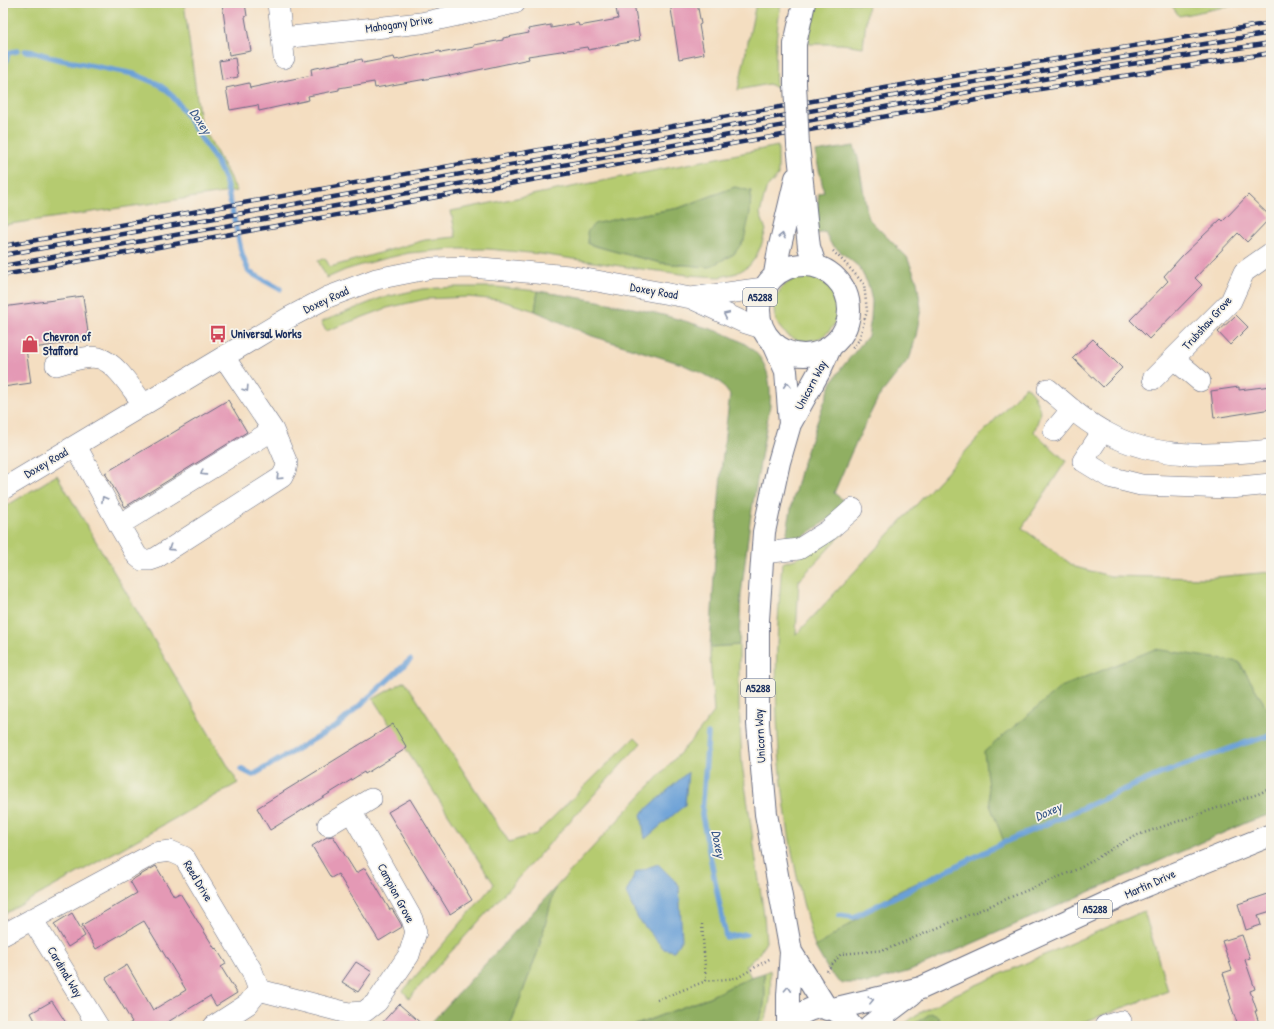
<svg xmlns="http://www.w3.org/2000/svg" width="1274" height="1029" viewBox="0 0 1274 1029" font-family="'Patrick Hand',sans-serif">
<rect width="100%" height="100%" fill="#f7f3e8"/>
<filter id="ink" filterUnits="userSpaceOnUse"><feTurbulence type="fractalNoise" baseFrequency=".025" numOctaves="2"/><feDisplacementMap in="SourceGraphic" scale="8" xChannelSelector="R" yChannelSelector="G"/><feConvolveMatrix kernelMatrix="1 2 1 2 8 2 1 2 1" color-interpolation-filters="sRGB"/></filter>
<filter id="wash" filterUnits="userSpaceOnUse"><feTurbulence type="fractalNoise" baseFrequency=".012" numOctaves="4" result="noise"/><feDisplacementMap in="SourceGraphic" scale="16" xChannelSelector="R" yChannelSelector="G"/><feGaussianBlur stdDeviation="0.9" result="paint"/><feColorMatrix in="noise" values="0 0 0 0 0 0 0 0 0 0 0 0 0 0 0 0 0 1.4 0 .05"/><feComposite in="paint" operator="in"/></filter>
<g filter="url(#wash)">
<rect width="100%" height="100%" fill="#f4dec1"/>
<path fill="#b5cb6f" stroke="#687d66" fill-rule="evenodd" d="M3 3H184L200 121 237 191 3 225Z
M756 3H781C776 34 774 57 776 88L769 84 738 90Z
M815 3H868L863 47 842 44H808Z
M1170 3H1245L1179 16Z
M778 146V176L766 189 760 214 766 230 761 246 755 258 749 266 737 273 720 277 689 275 627 267 540 254 488 249H453L409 253 379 260 345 270 327 278 318 261 325 258 330 267 425 240 456 237 451 211ZM735 187 734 254 709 267 661 263 617 252 588 244 620 218 679 208Z
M774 309a32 32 0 1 1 64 0a32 32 0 1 1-64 0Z
M456 287H496L538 291 535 311 499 300 468 297 426 299 387 308 326 331 321 322 381 298 422 289Z
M1026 386 1033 394 1041 412 1034 432 1066 461 1022 528 1075 567 1110 576 1205 578 1271 572V715L1239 662 990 805 1005 842 891 895 824 942 815 947C786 850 773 746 777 644 778 617 780 590 782 563L795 559 860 515 799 580 796 635Z
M57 475 238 783 3 915V508Z
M739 645V705L742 764 764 915 766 942 758 955 745 966 751 977 707 998 633 1026H510L538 951 555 888 693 739 714 712 710 658V647Z
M405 681 509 842 536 834 635 737 641 743 409 998 403 991 494 884 373 699Z
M1144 911 1168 991 1073 1026H939V1017L920 1020 912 1026H902L916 1015 949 997Z
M770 970C771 992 772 1005 762 1026H756C767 1006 765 995 764 973Z"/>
<path fill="#90af62" stroke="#566f60" d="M854 146 858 158 868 218 907 257 917 281 921 308 916 336 910 357 878 398 852 451 834 493 849 505 797 541 786 538 792 503 801 468 822 408 832 382 843 366 868 336 871 318 872 301 868 284 859 267 831 244 825 232 816 234 815 226 819 193 824 192 815 152Z
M735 187 751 191 750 213 744 240 734 254 709 267 661 263 617 252 588 244 587 232 594 224 620 218 679 208Z
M538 291C594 300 650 309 704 327 721 332 739 338 753 350 769 364 771 385 770 405L750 521 741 595 739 645 710 647C715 563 718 479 730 395L720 382 682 364 592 336 535 311Z
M1155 649 1239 662 1271 715V814L1248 822 910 971 869 983H841L830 973 815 947 824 942 891 895 1004 842 990 805 984 752 1061 687Z
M555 888 538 951 510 1026H431L430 1024Z
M764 973C765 995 767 1006 756 1026H633L707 998 751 977Z
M931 1013 939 1017V1026H912Z"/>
<path fill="#6ba0d7" stroke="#43689a" d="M688 772 685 805 645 839 641 814Z
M658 864 679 885 682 939 674 951 664 949 638 919 626 893 636 872Z"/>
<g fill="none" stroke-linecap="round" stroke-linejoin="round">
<path stroke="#6ba0d7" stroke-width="5.5" d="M25 51 34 52 57 59 134 74 158 84 170 93 178 103 215 159 225 179 242 254 249 272 280 289
M3 72 8 53 17 51
M708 734 702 815 726 937 746 934
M241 769 253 775 338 725 410 660
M839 915 854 917 1005 842 1160 774 1245 743 1271 735"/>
</g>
<g id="blocks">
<path fill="#e499b5" d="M222 3H245L247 16 245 17 251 51 229 55Z
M615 3H634L640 40 588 50 587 47 528 56 529 59 450 76 449 75 375 88 374 82 339 88V90L308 96 309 100 259 111 258 105 230 110 226 88 249 83 250 88 283 81 312 75 311 69 362 59 363 63 394 57 395 60 440 51 441 53 474 47V45L503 40V38L529 33 528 29 551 25V28L578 23 579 26 618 19Z
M670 3H697L701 24 699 25 704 54 679 59Z
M235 58 238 77 222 80 219 61Z
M1248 195 1271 217 1247 242 1238 233 1195 278 1202 285 1149 339 1130 320 1168 281 1164 276 1182 256 1221 219 1223 221Z
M83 296 89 340 26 349 31 383 3 387V307Z
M1236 315 1248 327 1230 345 1218 332Z
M1093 339 1122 368 1103 387 1073 358Z
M1271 386V409L1214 418 1211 391 1239 387V390Z
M228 400 247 432 125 507 105 473Z
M393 724 407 748 365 774 364 772 270 830 257 808Z
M410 799 472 900 450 914 388 812Z
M333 836 356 873 365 868 390 910 392 909 401 924 402 927 379 941 338 874 331 878 312 846 327 837Z
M156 866 174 896 180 893 215 949 216 948 226 964 221 967 237 993 216 1006 210 996 163 1025V1026H126L132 1022 106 978 127 965 153 1010 186 990 144 921 96 949 82 925 137 893 130 881Z
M1271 893V911L1258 915 1261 925 1246 930 1238 904Z
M72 913 85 936 68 947 54 924Z
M1242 935 1250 958 1245 960 1255 989 1250 991 1257 1011H1255L1260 1026H1238L1229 1000 1231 999 1223 973 1232 970 1222 941Z
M356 962 372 972 358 992 342 982Z
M52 1001 68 1026H38L31 1013Z
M399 1004 424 1026H379Z"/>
</g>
</g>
<g filter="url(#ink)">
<use href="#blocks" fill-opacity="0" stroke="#676c81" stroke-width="1"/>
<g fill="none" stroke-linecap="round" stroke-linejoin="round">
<g stroke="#676c81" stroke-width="22">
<path id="minor" d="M278 3 282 38 421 23 515 3
M282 38 284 58
M691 298 764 288
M1174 359 1200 381
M56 365C68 362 86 355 99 358 117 363 133 391 144 405
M1153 379 1231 301 1244 272 1271 253
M1048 389C1067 405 1085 422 1107 433 1157 461 1216 455 1271 450
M1054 431 1072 409
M1103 431 1083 461 1109 477 1141 485 1230 488 1271 484
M76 446 119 525 273 430 224 357
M3 489 290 317 328 297 376 279 432 268 471 267 569 276 691 298 743 322 762 328
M119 525 137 556 142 560H150L156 558 282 477 286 469 287 463 273 430
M763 553 799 549 829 530 853 509
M328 825 371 799
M32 919 98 1026
M3 935 155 853 170 851 184 857 252 971 259 990 248 1004 214 1026
M259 990 348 1013 364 1012 377 1002 409 955 416 932 412 919 351 811
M1105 1026 1121 1021"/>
</g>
<g stroke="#676c81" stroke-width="24">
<path id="major" d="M795 84V44L804 3
M798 145 809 247 815 265
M759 310a45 45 0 1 1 90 0a45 45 0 1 1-90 0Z
M775 274 779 250 796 178
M774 344 786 371 790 424
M791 952 827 1009
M833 1009 921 988 1135 890 1271 835
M788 1026V995L791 952 766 814 758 724V620L764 532 779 462 790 424 819 372 831 346
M790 1026C797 1012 820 1002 835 1010 842 1014 846 1019 851 1026
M870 1026 912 994"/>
</g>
<path stroke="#676c81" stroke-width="2.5" stroke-dasharray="1 3" stroke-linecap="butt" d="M833 251 846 264 864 284 867 311 859 340 851 350
M702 924 706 981
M827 971 841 954 885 950 1080 868 1132 837 1258 794 1271 788
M657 1000 706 981 737 978 771 958"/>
<use href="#minor" stroke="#fff" stroke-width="21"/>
<use href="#major" stroke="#fff" stroke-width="22"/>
<g stroke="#1b2f5e" stroke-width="4.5">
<path id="rail" d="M3 246 924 81 1271 23
M3 255 289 205 926 90 1271 33
M3 266 929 99 1118 66 1271 43
M3 275 1021 92 1271 53"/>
</g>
<use href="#rail" stroke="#f7f3e8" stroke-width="3" stroke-dasharray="9" stroke-linecap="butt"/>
<g stroke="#676c81" stroke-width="24" stroke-linecap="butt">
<path id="major-bridge" d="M795 84 798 145"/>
</g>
<use href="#major-bridge" stroke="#fff" stroke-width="22"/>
</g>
<defs><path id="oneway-chevron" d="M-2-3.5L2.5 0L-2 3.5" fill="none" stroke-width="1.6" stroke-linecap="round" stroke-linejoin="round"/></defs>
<g stroke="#8d97ae">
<use href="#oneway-chevron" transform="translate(782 236) rotate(-78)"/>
<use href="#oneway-chevron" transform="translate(726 315) rotate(-155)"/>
<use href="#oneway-chevron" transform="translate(787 385) rotate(-94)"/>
<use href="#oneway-chevron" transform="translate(246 389) rotate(57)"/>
<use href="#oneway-chevron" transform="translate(203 473) rotate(148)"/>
<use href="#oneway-chevron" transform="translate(279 477) rotate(136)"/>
<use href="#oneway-chevron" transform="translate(104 499) rotate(-119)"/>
<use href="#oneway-chevron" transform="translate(171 548) rotate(147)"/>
<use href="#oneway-chevron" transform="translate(788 989) rotate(-87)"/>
<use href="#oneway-chevron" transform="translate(871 1000) rotate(-14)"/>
</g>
</g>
<defs>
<g id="bus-bare" transform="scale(1.38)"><path d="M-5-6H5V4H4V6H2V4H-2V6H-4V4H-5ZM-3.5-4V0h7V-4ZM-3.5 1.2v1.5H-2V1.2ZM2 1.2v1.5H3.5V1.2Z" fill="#d1495b" stroke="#f7f3e8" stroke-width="2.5" paint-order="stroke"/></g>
<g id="shop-bare" transform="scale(1.38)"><path d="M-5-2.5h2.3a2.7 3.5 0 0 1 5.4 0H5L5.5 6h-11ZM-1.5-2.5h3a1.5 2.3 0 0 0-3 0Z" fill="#d1495b" stroke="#f7f3e8" stroke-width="2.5" paint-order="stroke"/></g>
</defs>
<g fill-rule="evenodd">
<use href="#bus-bare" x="218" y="334"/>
<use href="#shop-bare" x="30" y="344"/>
</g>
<g text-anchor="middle" stroke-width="3.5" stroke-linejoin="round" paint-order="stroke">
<g fill="#f7f3e8" stroke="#5d6a87" stroke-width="1">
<rect x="743" y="288" width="34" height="18" rx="3"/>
<rect x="741" y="679" width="34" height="18" rx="3"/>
<rect x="1078" y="900" width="34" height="18" rx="3"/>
</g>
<g font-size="11" font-weight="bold" fill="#1b2f5e">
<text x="760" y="301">A5288</text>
<text x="758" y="692">A5288</text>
<text x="1095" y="913">A5288</text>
</g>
<g font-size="12" fill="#1b2f5e" stroke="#f7f3e8">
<text transform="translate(399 24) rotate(-8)" y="4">Mahogany Drive</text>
<text transform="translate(654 291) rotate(10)" y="4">Doxey Road</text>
<text transform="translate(326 300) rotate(-25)" y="4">Doxey Road</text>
<text transform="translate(1207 323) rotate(-48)" y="4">Trubshaw Grove</text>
<text transform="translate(811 385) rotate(-62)" y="4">Unicorn Way</text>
<text transform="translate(46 463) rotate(-30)" y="4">Doxey Road</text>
<text transform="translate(760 736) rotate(-93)" y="4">Unicorn Way</text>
<text transform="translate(198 881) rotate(59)" y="4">Reed Drive</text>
<text transform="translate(1150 884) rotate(-24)" y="4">Martin Drive</text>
<text transform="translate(396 893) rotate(62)" y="4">Campion Grove</text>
<text transform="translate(65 972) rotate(59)" y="4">Cardinal Way</text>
</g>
<g font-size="12" font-weight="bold" fill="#1b2f5e" stroke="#f7f3e8" text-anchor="start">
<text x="231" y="338">Universal Works</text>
<text x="43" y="341">Chevron of<tspan x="43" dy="14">Stafford</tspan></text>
</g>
<g font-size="13" font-style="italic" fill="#375788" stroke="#f7f3e8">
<text transform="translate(201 121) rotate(57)" y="5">Doxey</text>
<text transform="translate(1048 811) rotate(-24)" y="5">Doxey</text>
<text transform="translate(719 844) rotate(79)" y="5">Doxey</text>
</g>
</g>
<rect width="1274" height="1029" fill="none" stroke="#f7f3e8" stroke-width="16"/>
</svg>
